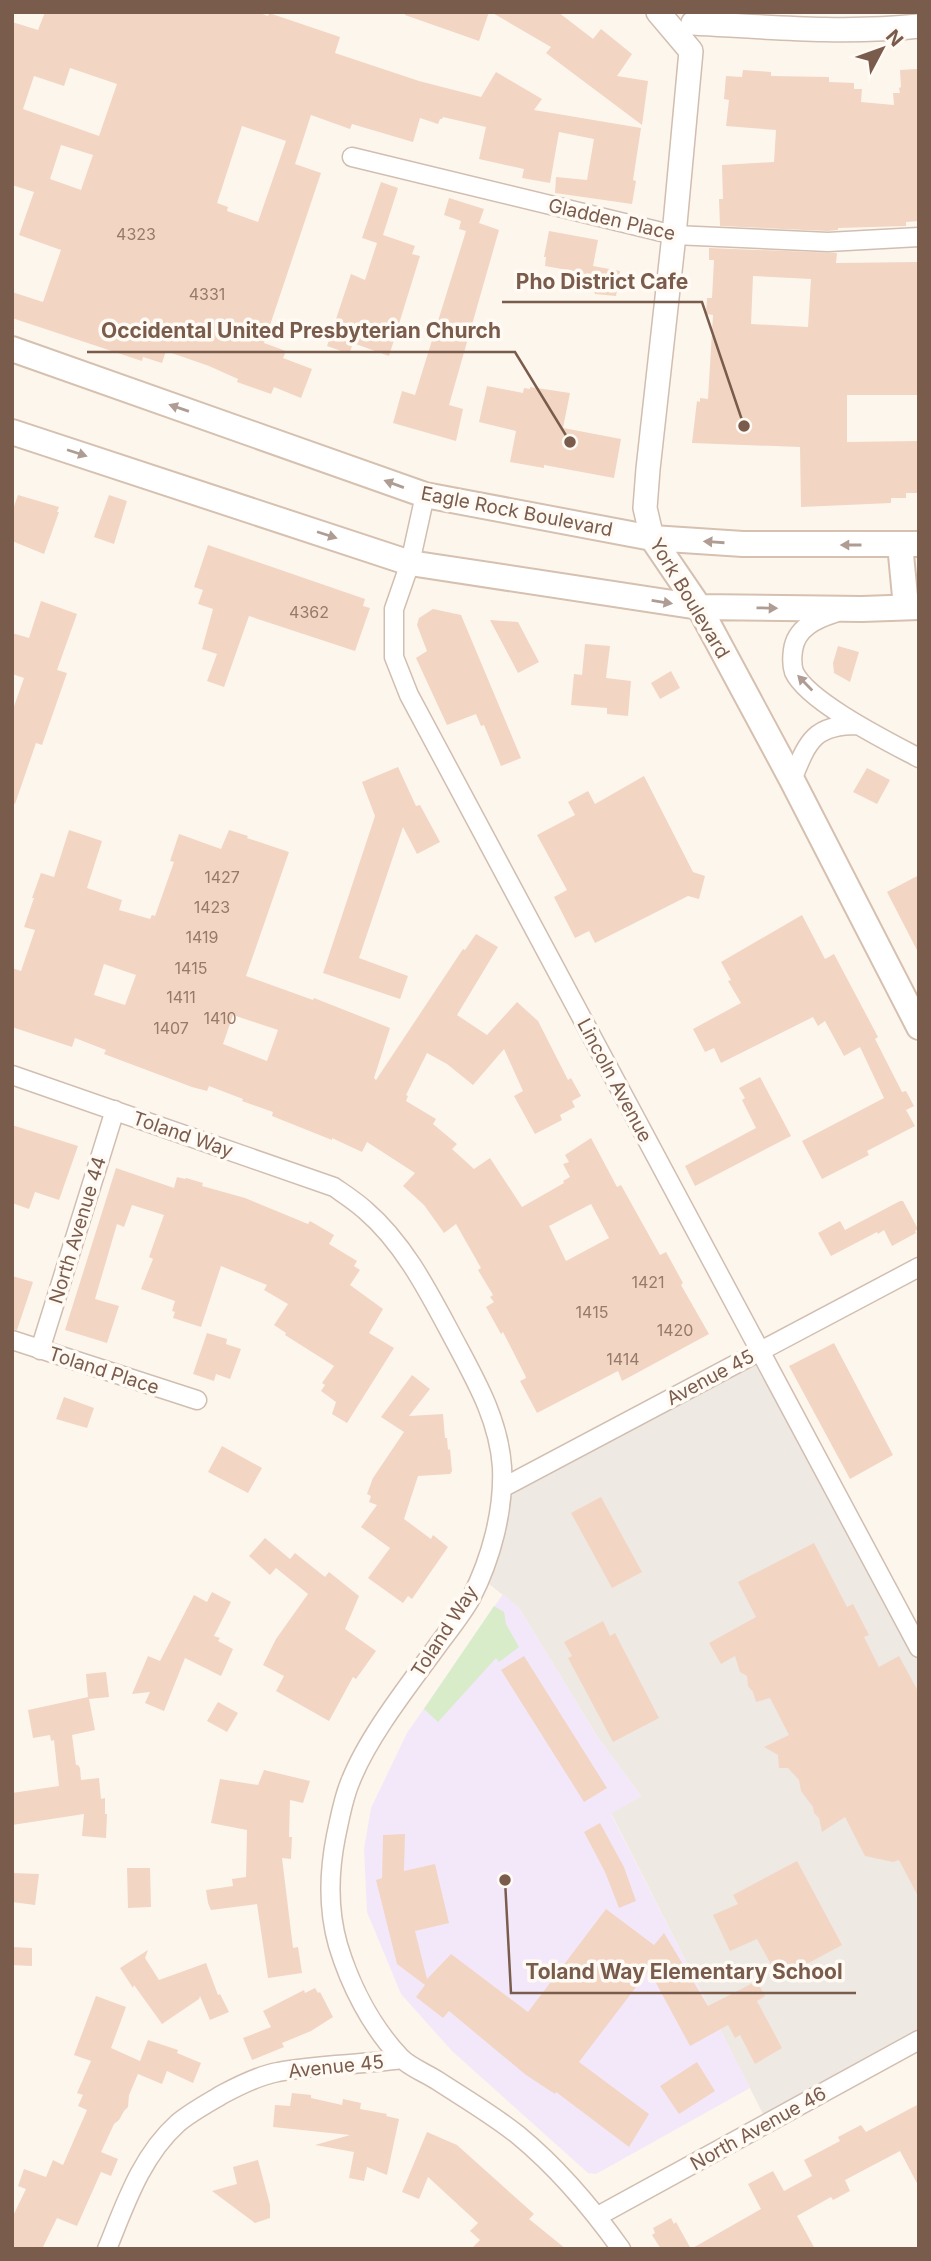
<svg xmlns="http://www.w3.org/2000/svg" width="931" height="2261" viewBox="0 0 931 2261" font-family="Inter,sans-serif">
<rect width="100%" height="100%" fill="#fdf6ec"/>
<path fill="#efe9e4" d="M760 1357 919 1657V2037L767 2122 611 1813 641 1796 597 1736 519 1608 484 1580 509 1492Z"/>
<path fill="#f3e8fa" d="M503 1594 519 1608 597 1736 641 1796 611 1814 750 2088 596 2174 588 2173 452 2051 401 1994 367 1912 364 1849 371 1808 407 1733Z"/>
<path fill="#d8ecc9" d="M494 1606 504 1612 506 1624 519 1647 499 1662 496 1658 438 1722 424 1709Z"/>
<path fill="#f3d5c3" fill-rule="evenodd" d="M45 12H257L268 16 269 13 340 37 335 53 419 81 481 97 496 72 542 99 534 110 641 128 633 180 636 181 632 204 555 193 556 177 587 180 594 139 559 132 550 183 522 178 524 169 479 159 486 127 443 117 442 119H440L438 124 420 118 413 142 352 124 350 129 311 115 295 164 321 173 264 343 286 351 283 358 312 369 301 398 274 387 271 394 237 382 238 379 209 366 166 351 162 363 143 357 142 361 12 318V292L43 302 61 250 19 235 34 192 12 185V22L38 30ZM70 68 117 84 99 136 23 109 34 76 64 86ZM242 126 286 141 258 222 227 211 228 207 217 203ZM61 145 93 155 81 190 50 179Z
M405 12H489L479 41 405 15Z
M491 12H558L593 39 601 29 632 54 617 76 648 81 642 125 546 53 551 47Z
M917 69 919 221 906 222V226L838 228V230L828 231 720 226 719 199H723L722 165 774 162 776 130 726 126 729 100 724 99 726 76 742 77 743 70 771 72V76L829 77V82L854 83V89H862L861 102 894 105 893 93H900L899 88 901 87 900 70Z
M381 182 398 188 383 235 415 246 412 254 420 256 389 356 353 343 350 352 348 351 347 353 327 346 351 274 365 280 377 243 362 238Z
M449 198 484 209 479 223 499 230 449 405 463 409 456 441 393 423 402 391 415 395 466 231 459 229 461 221 444 215Z
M549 231 598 240 593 266 620 271 616 296 595 294 594 291 576 288 579 272 545 266 546 257H544Z
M709 248 837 253 836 263 919 262V395H847V442L919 441V493H906V498H891V503L801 507 800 447 692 443 697 401 700 402V398L708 399 713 315 706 314 707 298H712L714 260H709ZM753 276 811 279 808 327 751 324Z
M487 386 523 393 524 388 530 389V387L570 393 563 428 621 439 614 478 544 465V468L510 462 516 431 479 422Z
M18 495 59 507 57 512H59L44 554 12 541V512Z
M109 495 127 501 114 544 94 537Z
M208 545 365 599 363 606 370 608 355 651 249 616 224 687 207 681 217 654 202 649 213 609 198 604 203 590 194 587Z
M41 601 77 614 57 670 67 673 42 745 36 743 15 804 12 803V712L24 678 12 674V633L29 638Z
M433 609 461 615 521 758 501 766 484 725 481 726 476 714 447 725 416 658 427 651 417 625 419 618Z
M490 620 518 622 539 662 518 673Z
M585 644 610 646 606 678 631 681 628 716 607 714V708L571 705 574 674 582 675Z
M838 646 859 652 850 682 834 673 833 663Z
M671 671 680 688 660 699 651 683Z
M398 767 416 806 420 805 440 842 417 854 403 827 359 958 408 976 400 999 323 973 375 816 362 782Z
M867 768 890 780 877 804 853 792Z
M644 776 693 872 705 876 699 899 688 896 595 943 589 931 575 938 554 897 567 890 537 835 575 815 568 802 588 791 595 804Z
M69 830 102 841 87 888 122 900 119 910 150 919 152 915 155 916 174 862 170 861 179 834 221 849 229 830 248 836 247 838 289 852 246 976 313 1000 314 998 390 1028 374 1078 376 1080 463 949 465 950 476 934 498 947 457 1015 487 1035 517 1002 538 1021 568 1080 571 1078 581 1096 572 1101 575 1107 560 1115 562 1120 535 1134 514 1096 523 1091 504 1049 473 1085 447 1064 427 1053 406 1095 408 1096 406 1101 436 1119 433 1124 457 1144 452 1149 474 1169 490 1158 522 1207 564 1183 563 1181 570 1177 563 1164 569 1162 565 1155 591 1138 617 1187 621 1185 660 1255 666 1252 683 1283 681 1285 709 1334 622 1381 618 1371 537 1413 520 1381 526 1378 525 1375 503 1332 501 1334 486 1307 494 1302 490 1297 493 1295 478 1270 481 1268 456 1224 444 1233 424 1205 403 1186 415 1173 367 1142 362 1152 332 1138V1140L272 1116 273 1112 242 1101 243 1099 209 1086 207 1091 192 1087 104 1054 106 1050 75 1038 72 1047 12 1027V968L21 971 35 930 24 927 34 898H32L41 873 54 877ZM104 964 136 975 125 1005 94 995ZM233 1015 278 1030 267 1061 223 1044ZM591 1204 609 1238 566 1261 549 1226Z
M919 875V954L887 892Z
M802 915 825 959 834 954 878 1037 875 1039 902 1092 906 1091 914 1106 906 1110 915 1126 867 1151 869 1155 822 1179 802 1141 884 1098 860 1047 844 1056 825 1021 818 1026 813 1017 721 1063 714 1048 705 1052 693 1029 741 1003 728 981 731 980 721 962Z
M760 1077 791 1136 695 1186 685 1166 756 1128 742 1100 745 1098 739 1088Z
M12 1125 78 1146 59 1200 35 1192 29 1209 12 1203Z
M116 1168 174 1188 177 1177 185 1179 186 1178 203 1183 202 1186 245 1198 308 1224 310 1221 334 1235 329 1244 357 1261 354 1266 360 1270 350 1285 383 1309 369 1333 394 1348 347 1423 332 1414 336 1402 321 1391 325 1385 322 1383 334 1366 285 1335 286 1333 274 1325 288 1304 264 1290 267 1285 221 1266 201 1327 173 1318 175 1312 172 1311 175 1301 141 1289 153 1259 149 1257 164 1215 132 1205 124 1227 117 1224 95 1299 119 1306 107 1343 65 1330Z
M900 1201H903L918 1229 915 1231 916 1233 892 1246 884 1230 878 1234 877 1232 831 1256 818 1233 840 1221 845 1230Z
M12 1276 33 1282 17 1330 12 1329Z
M207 1333 227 1339 226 1344 241 1349 230 1379 216 1374 214 1381 193 1374Z
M834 1343 893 1455 850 1479 789 1366Z
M412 1375 430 1389 409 1416 443 1414 445 1438H447L448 1450 450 1449 452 1471 450 1474 418 1476 404 1519 431 1539 433 1535 448 1547 412 1599 408 1596 403 1603 368 1578 390 1548 361 1527 377 1505 369 1502 371 1496 367 1494 373 1478 404 1432 381 1417Z
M64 1397 94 1408 87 1428 56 1419Z
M222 1446 262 1468 248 1493 208 1472Z
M601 1497 642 1572 612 1588 571 1513Z
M265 1538 290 1559 295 1553 325 1577 329 1572 359 1596 345 1629 376 1651 356 1679 353 1677 329 1721 276 1691 284 1676 263 1665 276 1639 308 1594 276 1568 270 1575 249 1556Z
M814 1543 847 1607 853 1604 869 1635 864 1637 879 1667 899 1656 919 1693V1898L899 1860 893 1862 865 1856 845 1817 822 1832 819 1818 814 1813 813 1807 801 1791 799 1780 788 1768H779L778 1755 764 1747 789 1735 770 1698 756 1702 753 1692 748 1686 747 1676 740 1672 735 1656 721 1664 709 1643 756 1617 738 1582Z
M212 1592 231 1602 214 1636 220 1638 218 1641 233 1649 221 1676 185 1658 164 1711 145 1703 150 1692 132 1694 148 1656 160 1661 194 1595 207 1602Z
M603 1621 610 1636 615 1633 659 1718 613 1742 568 1658 572 1656 564 1642Z
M524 1656 607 1788 584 1802 501 1670Z
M106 1672 109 1697 89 1699 95 1730 72 1735 76 1765H78L80 1768 81 1780 99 1778 101 1799 105 1798V1814H107L106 1838 82 1836 84 1814 12 1825V1793L59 1786 54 1740 51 1741 50 1735 33 1738 28 1710 88 1697 86 1674Z
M218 1702 238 1713 227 1732 207 1721Z
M264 1770 310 1781 303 1803 290 1800 289 1837H292L291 1859 282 1858 293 1948 298 1947 302 1973 268 1978 257 1904 211 1910 208 1903 206 1890 233 1886 232 1879 246 1877 247 1830 211 1823 220 1779 258 1785Z
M600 1823 624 1867 636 1901 619 1908 605 1872 584 1832Z
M405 1834 404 1871 435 1864 449 1923 415 1931 427 1979 451 1954 528 2012 606 1909 654 1945 664 1933 708 2006 757 1981 765 1996 757 2001 782 2048 755 2064 740 2035 735 2038 728 2025 690 2046 649 1970 579 2062 649 2114 629 2147 556 2092 555 2094 526 2075 449 2011 443 2018 416 1997 425 1985 397 1964 376 1880 382 1878 383 1835Z
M797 1861 842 1945 779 1979 757 1939 730 1951 713 1915 738 1904 733 1895Z
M127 1868H150L151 1907 128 1908Z
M12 1873 39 1874 35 1905 12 1902Z
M12 1947 32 1948V1966L12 1965Z
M148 1950 145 1958 159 1980 206 1963 218 1995 220 1994 229 2012 210 2020 200 1996 199 1999 162 2024 134 1985 133 1988 120 1968Z
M315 1988 318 1993 320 1992 333 2017 311 2031 282 2043 284 2047 252 2060 243 2038 271 2027 263 2011 304 1990 305 1993Z
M96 1996 126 2007 111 2048 140 2061 148 2040 178 2050 177 2053 201 2063 193 2083 167 2071 162 2084 138 2074 129 2095 128 2107 124 2111 119 2120 114 2124 101 2152 118 2159 111 2176 101 2172 77 2226 57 2218 42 2249H12V2218L26 2189 18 2186 24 2169 46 2177 53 2160 63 2165 87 2110 78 2106 83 2095 77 2093 91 2061 74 2055Z
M697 2062 715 2091 679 2114 660 2086Z
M292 2093 311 2095V2098L342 2105 343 2099 361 2103 360 2109 387 2114 386 2116 399 2119 387 2175 367 2167 364 2181 349 2178 354 2152 315 2145 350 2135 273 2127 275 2105 290 2106Z
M919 2104V2187L900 2151 845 2180 850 2191 833 2200 831 2197 797 2216 815 2249H661L652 2235 655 2233 653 2228 671 2218 674 2224 676 2222 691 2249 761 2209 748 2184 773 2171 784 2191 812 2176 804 2160 840 2141 838 2137 861 2125 866 2132Z
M427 2132 457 2145 534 2214 529 2219 566 2249H471L480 2240 470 2231 478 2223 428 2177 419 2199 402 2192Z
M258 2160 270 2205V2218L255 2223 212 2191 237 2184 233 2167Z"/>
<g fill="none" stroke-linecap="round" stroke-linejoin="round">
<g stroke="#d1beb0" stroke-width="21">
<path id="minor" d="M352 157 674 235 828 242 919 237
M425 495 410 563 394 609V657L409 695 919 1648
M835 613C816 619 796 628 793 650 792 657 792 666 794 672 808 702 889 742 919 758
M792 780C808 741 813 725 858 725
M12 1075 334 1187C344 1194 355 1201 365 1210 407 1246 432 1299 458 1347 479 1386 499 1423 502 1467 504 1511 491 1559 471 1598 462 1614 449 1630 438 1645 409 1685 369 1735 351 1780 343 1798 340 1818 336 1836 329 1871 328 1910 338 1945 350 1985 371 2026 400 2057 409 2067 426 2073 438 2081 464 2098 493 2115 518 2135 558 2168 591 2207 621 2249
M12 1340 197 1400
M40 1350 115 1110
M502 1488 919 1267
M598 2216 919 2040
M107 2249C125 2205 141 2156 178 2123 191 2112 208 2103 223 2094 240 2085 260 2075 278 2072 319 2064 360 2065 401 2059"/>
</g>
<g stroke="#d1beb0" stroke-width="26">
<path id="tertiary" d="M693 23C768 27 844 34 919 26
M652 538 645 508 648 469 674 235 691 51 658 12"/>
</g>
<g stroke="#d6c0b0" stroke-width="28">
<path id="secondary" d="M12 349 425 495 652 538 743 544H919
M12 432 410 563 699 607 862 609 919 607
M652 538 699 607 792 780 919 1027
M900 544 906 607"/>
</g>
<use href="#minor" stroke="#fff" stroke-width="18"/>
<use href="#tertiary" stroke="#fff" stroke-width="23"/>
<use href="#secondary" stroke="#fff" stroke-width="24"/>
</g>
<defs><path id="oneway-solid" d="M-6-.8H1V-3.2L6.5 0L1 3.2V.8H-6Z" transform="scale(1.75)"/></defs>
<g fill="#af9d94">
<use href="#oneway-solid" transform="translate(179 408) rotate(-161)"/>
<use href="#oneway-solid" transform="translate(77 453) rotate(18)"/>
<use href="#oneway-solid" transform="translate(394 484) rotate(-160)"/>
<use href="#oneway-solid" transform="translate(327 535) rotate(18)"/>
<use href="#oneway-solid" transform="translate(714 542) rotate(-176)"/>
<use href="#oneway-solid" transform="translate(851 545) rotate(-180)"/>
<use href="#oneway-solid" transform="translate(662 602) rotate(9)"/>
<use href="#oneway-solid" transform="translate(767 608) rotate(1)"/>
<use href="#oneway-solid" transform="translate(805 683) rotate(-134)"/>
</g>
<g text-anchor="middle" stroke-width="7" stroke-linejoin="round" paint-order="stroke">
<g font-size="16" fill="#987a6a">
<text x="136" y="240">4323</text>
<text x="207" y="300">4331</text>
<text x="309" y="618">4362</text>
<text x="222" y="883">1427</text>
<text x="212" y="913">1423</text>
<text x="202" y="943">1419</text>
<text x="191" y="974">1415</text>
<text x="181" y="1003">1411</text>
<text x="220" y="1024">1410</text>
<text x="171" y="1034">1407</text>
<text x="648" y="1288">1421</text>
<text x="592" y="1318">1415</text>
<text x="675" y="1336">1420</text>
<text x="623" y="1365">1414</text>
</g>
<g font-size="19" fill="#7a5c4d" stroke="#fffaf3">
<text transform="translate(612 219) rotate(13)" y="7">Gladden Place</text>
<text transform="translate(517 511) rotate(11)" y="7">Eagle Rock Boulevard</text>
<text transform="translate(690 598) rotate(59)" y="7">York Boulevard</text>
<text transform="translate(615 1080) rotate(62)" y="7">Lincoln Avenue</text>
<text transform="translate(183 1134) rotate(19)" y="7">Toland Way</text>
<text transform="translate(77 1230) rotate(-73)" y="7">North Avenue 44</text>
<text transform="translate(104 1370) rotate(18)" y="7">Toland Place</text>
<text transform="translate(710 1377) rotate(-28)" y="7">Avenue 45</text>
<text transform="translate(444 1631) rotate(-57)" y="7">Toland Way</text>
<text transform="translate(336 2066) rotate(-6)" y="7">Avenue 45</text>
<text transform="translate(758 2128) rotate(-29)" y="7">North Avenue 46</text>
</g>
</g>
<path fill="none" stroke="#7a5c4d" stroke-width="2.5" d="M744 426L702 302H502M570 442L515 352H87M505 1880L511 1993H856"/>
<g fill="#7a5c4d" stroke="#fffaf3" stroke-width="2.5">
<circle cx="744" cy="426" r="7"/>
<circle cx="570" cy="442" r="7"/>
<circle cx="505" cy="1880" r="7"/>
</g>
<g font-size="21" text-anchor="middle" font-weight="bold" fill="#7a5c4d" stroke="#fffaf3" stroke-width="7" stroke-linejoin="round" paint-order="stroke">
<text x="602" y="289">Pho District Cafe</text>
<text x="301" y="338">Occidental United Presbyterian Church</text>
<text x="684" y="1979">Toland Way Elementary School</text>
</g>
<rect width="931" height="2261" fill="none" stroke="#7a5c4d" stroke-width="28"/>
<g transform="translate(882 49) rotate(49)" stroke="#fffaf3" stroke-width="5" paint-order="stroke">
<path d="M0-5L12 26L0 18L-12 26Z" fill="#7a5c4d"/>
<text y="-10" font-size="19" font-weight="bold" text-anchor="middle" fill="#7a5c4d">N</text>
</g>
</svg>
